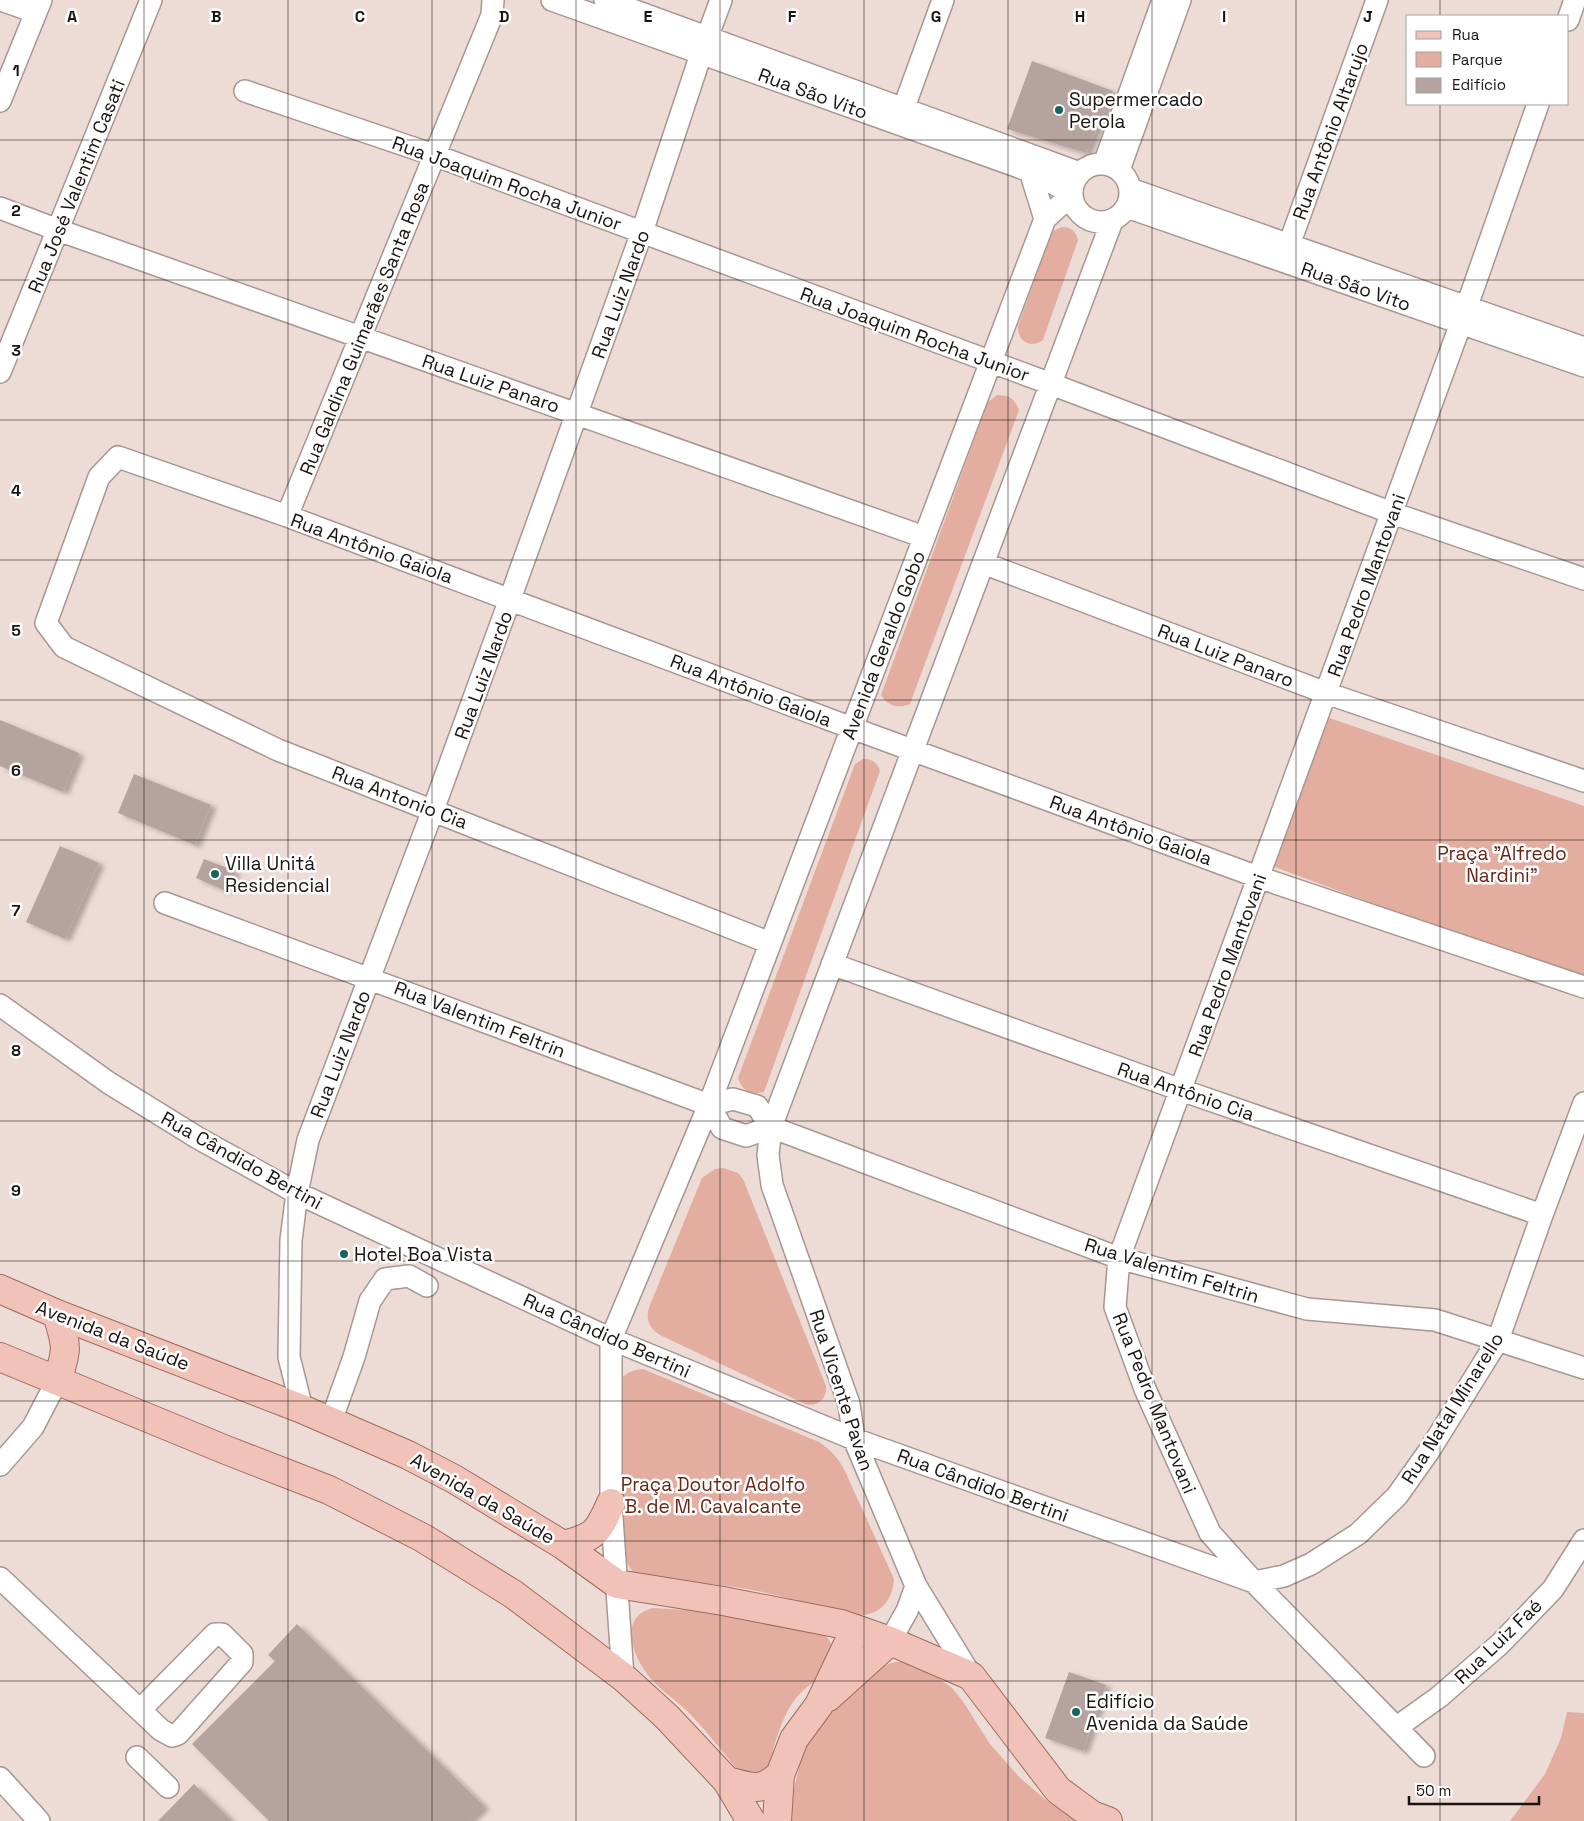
<svg xmlns="http://www.w3.org/2000/svg" width="1584" height="1821" viewBox="0 0 1584 1821" font-family="'Space Grotesk',sans-serif">
<defs>
<filter id="shadow"><feDropShadow dx="5.5" dy="3" stdDeviation="2.5" flood-color="#0004"/></filter>
</defs>
<rect width="100%" height="100%" fill="#eddbd6"/>
<path fill="#e3ada0" d="M1062 227C1071 227 1076 231 1078 240L1043 340C1031 349 1017 342 1018 326L1051 235 1053 231Z
M997 395C1009 395 1015 399 1019 410L910 704C898 709 888 706 881 695L988 402Z
M1321 715 1584 806V982L1269 865Z
M863 759C872 759 877 762 880 771L764 1092C751 1095 742 1091 738 1078L855 764Z
M723 1168 738 1173 743 1179 826 1386C827 1399 818 1407 805 1404L660 1335C648 1327 645 1318 650 1305L702 1178 715 1169Z
M643 1369 819 1442C831 1450 837 1457 844 1469L894 1579C892 1604 878 1616 853 1616 806 1603 759 1588 710 1584 692 1582 669 1588 652 1584 637 1581 629 1569 624 1555L615 1388C621 1376 629 1370 643 1369Z
M653 1608 731 1613 821 1632 828 1638 832 1645 824 1677C818 1680 812 1683 807 1687 782 1707 775 1744 767 1772L740 1774C725 1754 709 1734 691 1715 680 1703 665 1694 654 1682 635 1663 615 1617 653 1608Z
M902 1661 925 1668 952 1688 962 1700 990 1744 1019 1777 1046 1800 1078 1821H787L804 1744 831 1708 880 1668 891 1663Z
M1567 1712 1584 1713V1821H1510L1545 1774 1561 1738Z"/>
<path fill="#b4a39e" filter="url(#shadow)" d="M1032 61 1113 91 1086 153 1007 129Z
M0 720 79 753 63 792 0 766Z
M134 774 211 805 195 845 118 813Z
M60 846 99 863 65 939 26 922Z
M204 859 235 871 226 891 196 878Z
M297 1624 484 1806 469 1821H269L192 1744 275 1661 268 1655Z
M1069 1672 1106 1685 1083 1751 1045 1738Z
M194 1784 232 1821H158Z"/>
<g fill="none" stroke-linecap="round" stroke-linejoin="round">
<g stroke="#a79692" stroke-width="24">
<path id="minor" d="M1 0 35 12
M552 0 1030 171 1071 193
M605 0 1080 173
M1568 20 1575 0
M245 91 434 155 1051 384 1392 513 1584 579
M0 101 41 0
M899 121 943 0
M1072 193a29 29 0 1 1 58 0a29 29 0 1 1-58 0Z
M1104 164 1163 0
M1119 170 1180 0
M1030 171 1045 219
M1130 189 1584 348
M1127 207 1584 366
M0 208 58 230 924 537
M1284 259 1377 0
M0 372 151 0
M287 516 492 15 493 0
M983 563 1326 693 1584 781
M165 903 709 1105 733 1099 757 1106 771 1127 1119 1258 1307 1309 1435 1320 1584 1368
M770 943 278 750 64 647 46 623 99 477 118 457 287 516 852 728 1258 877 1584 987
M832 964 1181 1090 1542 1215
M0 1005 109 1083 198 1138 297 1193 611 1339 854 1439 1254 1582 1284 1576 1311 1564 1358 1534 1397 1496 1429 1451 1498 1340 1542 1215 1584 1103
M709 1105 722 1128 746 1136 771 1127
M302 1409 289 1357 291 1240 297 1193 308 1140 433 810 510 599 642 232 701 54 721 0
M331 1421 354 1357 370 1301 385 1279 409 1276 427 1286
M0 1465 33 1427 57 1381
M0 1578 161 1730 172 1736 178 1734 242 1662V1654L222 1634H215L140 1710
M890 1641 907 1611 916 1586
M971 1676 916 1586 854 1439 849 1404 772 1185 768 1155 771 1127 1112 221
M623 1677 611 1503V1339L709 1105 1045 219 1071 195
M1397 1727 1439 1697 1500 1644 1553 1589 1584 1540
M1424 1756 1254 1582 1210 1533 1145 1389 1115 1307 1119 1258 1461 323 1538 104
M137 1757 168 1787
M0 1778 39 1821"/>
</g>
<g stroke="#a06b5e" stroke-width="30">
<path id="major" d="M0 1289 57 1314 302 1409 408 1455 454 1479 563 1545 617 1584 723 1601 841 1624 890 1641 971 1676 1058 1790 1092 1815 1108 1821
M57 1314C67 1347 68 1348 57 1381
M0 1357 226 1450 329 1490 423 1538 513 1594 623 1677 667 1717 727 1781 751 1821
M563 1545C596 1537 598 1532 611 1503
M828 1697 890 1641
M727 1781C751 1787 760 1793 780 1775
M777 1821 780 1775 794 1739 819 1705 855 1629"/>
</g>
<use href="#minor" stroke="#fff" stroke-width="21"/>
<use href="#major" stroke="#f1c3b8" stroke-width="28"/>
</g>
<path fill="none" stroke="#191311" stroke-width="1" stroke-opacity="0.55" d="M144 0V1821M288 0V1821M432 0V1821M576 0V1821M720 0V1821M864 0V1821M1008 0V1821M1152 0V1821M1296 0V1821M1440 0V16M1440 104V1821M0 140H1584M0 280H1584M0 420H1584M0 560H1584M0 700H1584M0 840H1584M0 981H1584M0 1121H1584M0 1261H1584M0 1401H1584M0 1541H1584M0 1681H1584"/>
<g fill="#18635b" stroke="#fff" stroke-width="2">
<circle cx="1059" cy="110" r="5"/>
<circle cx="215" cy="874" r="5"/>
<circle cx="344" cy="1254" r="5"/>
<circle cx="1076" cy="1712" r="5"/>
</g>
<g text-anchor="middle" stroke-width="5" stroke-linejoin="round" paint-order="stroke">
<g font-size="19" fill="#191311" stroke="#fff">
<text transform="translate(813 93) rotate(20)" y="7">Rua São Vito</text>
<text transform="translate(1330 131) rotate(-70)" y="7">Rua Antônio Altarujo</text>
<text transform="translate(507 183) rotate(20)" y="7">Rua Joaquim Rocha Junior</text>
<text transform="translate(76 186) rotate(-68)" y="7">Rua José Valentim Casati</text>
<text transform="translate(1356 286) rotate(19)" y="7">Rua São Vito</text>
<text transform="translate(620 294) rotate(-70)" y="7">Rua Luiz Nardo</text>
<text transform="translate(364 328) rotate(-68)" y="7">Rua Galdina Guimarães Santa Rosa</text>
<text transform="translate(915 334) rotate(20)" y="7">Rua Joaquim Rocha Junior</text>
<text transform="translate(491 383) rotate(19)" y="7">Rua Luiz Panaro</text>
<text transform="translate(372 548) rotate(20)" y="7">Rua Antônio Gaiola</text>
<text transform="translate(1366 585) rotate(-70)" y="7">Rua Pedro Mantovani</text>
<text transform="translate(883 645) rotate(-69)" y="7">Avenida Geraldo Gobo</text>
<text transform="translate(1226 655) rotate(21)" y="7">Rua Luiz Panaro</text>
<text transform="translate(483 675) rotate(-70)" y="7">Rua Luiz Nardo</text>
<text transform="translate(751 690) rotate(21)" y="7">Rua Antônio Gaiola</text>
<text transform="translate(400 797) rotate(21)" y="7">Rua Antonio Cia</text>
<text transform="translate(1131 830) rotate(20)" y="7">Rua Antônio Gaiola</text>
<text transform="translate(1227 965) rotate(-70)" y="7">Rua Pedro Mantovani</text>
<text transform="translate(480 1019) rotate(21)" y="7">Rua Valentim Feltrin</text>
<text transform="translate(340 1054) rotate(-69)" y="7">Rua Luiz Nardo</text>
<text transform="translate(1186 1091) rotate(19)" y="7">Rua Antônio Cia</text>
<text transform="translate(242 1160) rotate(29)" y="7">Rua Cândido Bertini</text>
<text transform="translate(1172 1270) rotate(17)" y="7">Rua Valentim Feltrin</text>
<text transform="translate(113 1335) rotate(21)" y="7">Avenida da Saúde</text>
<text transform="translate(607 1335) rotate(24)" y="7">Rua Cândido Bertini</text>
<text transform="translate(842 1390) rotate(72)" y="7">Rua Vicente Pavan</text>
<text transform="translate(1155 1403) rotate(68)" y="7">Rua Pedro Mantovani</text>
<text transform="translate(1452 1408) rotate(-58)" y="7">Rua Natal Minarello</text>
<text transform="translate(983 1485) rotate(20)" y="7">Rua Cândido Bertini</text>
<text transform="translate(483 1498) rotate(30)" y="7">Avenida da Saúde</text>
<text transform="translate(1498 1641) rotate(-44)" y="7">Rua Luiz Faé</text>
</g>
<g font-size="19" fill="#191311" stroke="#fff" text-anchor="start">
<text x="1069" y="106">Supermercado<tspan x="1069" dy="22">Perola</tspan></text>
<text x="225" y="870">Villa Unitá<tspan x="225" dy="22">Residencial</tspan></text>
<text x="354" y="1261">Hotel Boa Vista</text>
<text x="1086" y="1708">Edifício<tspan x="1086" dy="22">Avenida da Saúde</tspan></text>
</g>
<g font-size="19" fill="#682617" stroke="#fff">
<text x="1502" y="860">Praça "Alfredo<tspan x="1502" dy="22">Nardini"</tspan></text>
<text x="713" y="1491">Praça Doutor Adolfo<tspan x="713" dy="22">B. de M. Cavalcante</tspan></text>
</g>
</g>
<g font-size="16" text-anchor="middle" font-weight="bold" fill="#191311" stroke="#fff" stroke-width="5" stroke-linejoin="round" paint-order="stroke">
<text x="72" y="22">A</text>
<text x="216" y="22">B</text>
<text x="360" y="22">C</text>
<text x="504" y="22">D</text>
<text x="648" y="22">E</text>
<text x="792" y="22">F</text>
<text x="936" y="22">G</text>
<text x="1080" y="22">H</text>
<text x="1224" y="22">I</text>
<text x="1368" y="22">J</text>
<text x="16" y="76">1</text>
<text x="16" y="216">2</text>
<text x="16" y="356">3</text>
<text x="16" y="496">4</text>
<text x="16" y="636">5</text>
<text x="16" y="776">6</text>
<text x="16" y="916">7</text>
<text x="16" y="1056">8</text>
<text x="16" y="1196">9</text>
</g>
<rect x="1406" y="15" width="162" height="90" fill="#ffffff" stroke="#a3a1a0"/>
<rect x="1416" y="31" width="25" height="8" fill="#f1c3b8" stroke="#a3a1a0"/>
<text x="1452" y="40" font-size="15" fill="#191311">Rua</text>
<rect x="1416" y="52" width="25" height="15" fill="#e3ada0" stroke="#a3a1a0"/>
<text x="1452" y="65" font-size="15" fill="#191311">Parque</text>
<rect x="1416" y="78" width="25" height="15" fill="#b4a39e" stroke="#a3a1a0"/>
<text x="1452" y="90" font-size="15" fill="#191311">Edifício</text>
<path d="M1409 1796v8h130v-8" fill="none" stroke="#191311" stroke-width="2.5"/>
<text x="1416" y="1796" font-size="15" fill="#191311" stroke="#ffffff" stroke-width="4" paint-order="stroke">50 m</text>
</svg>
